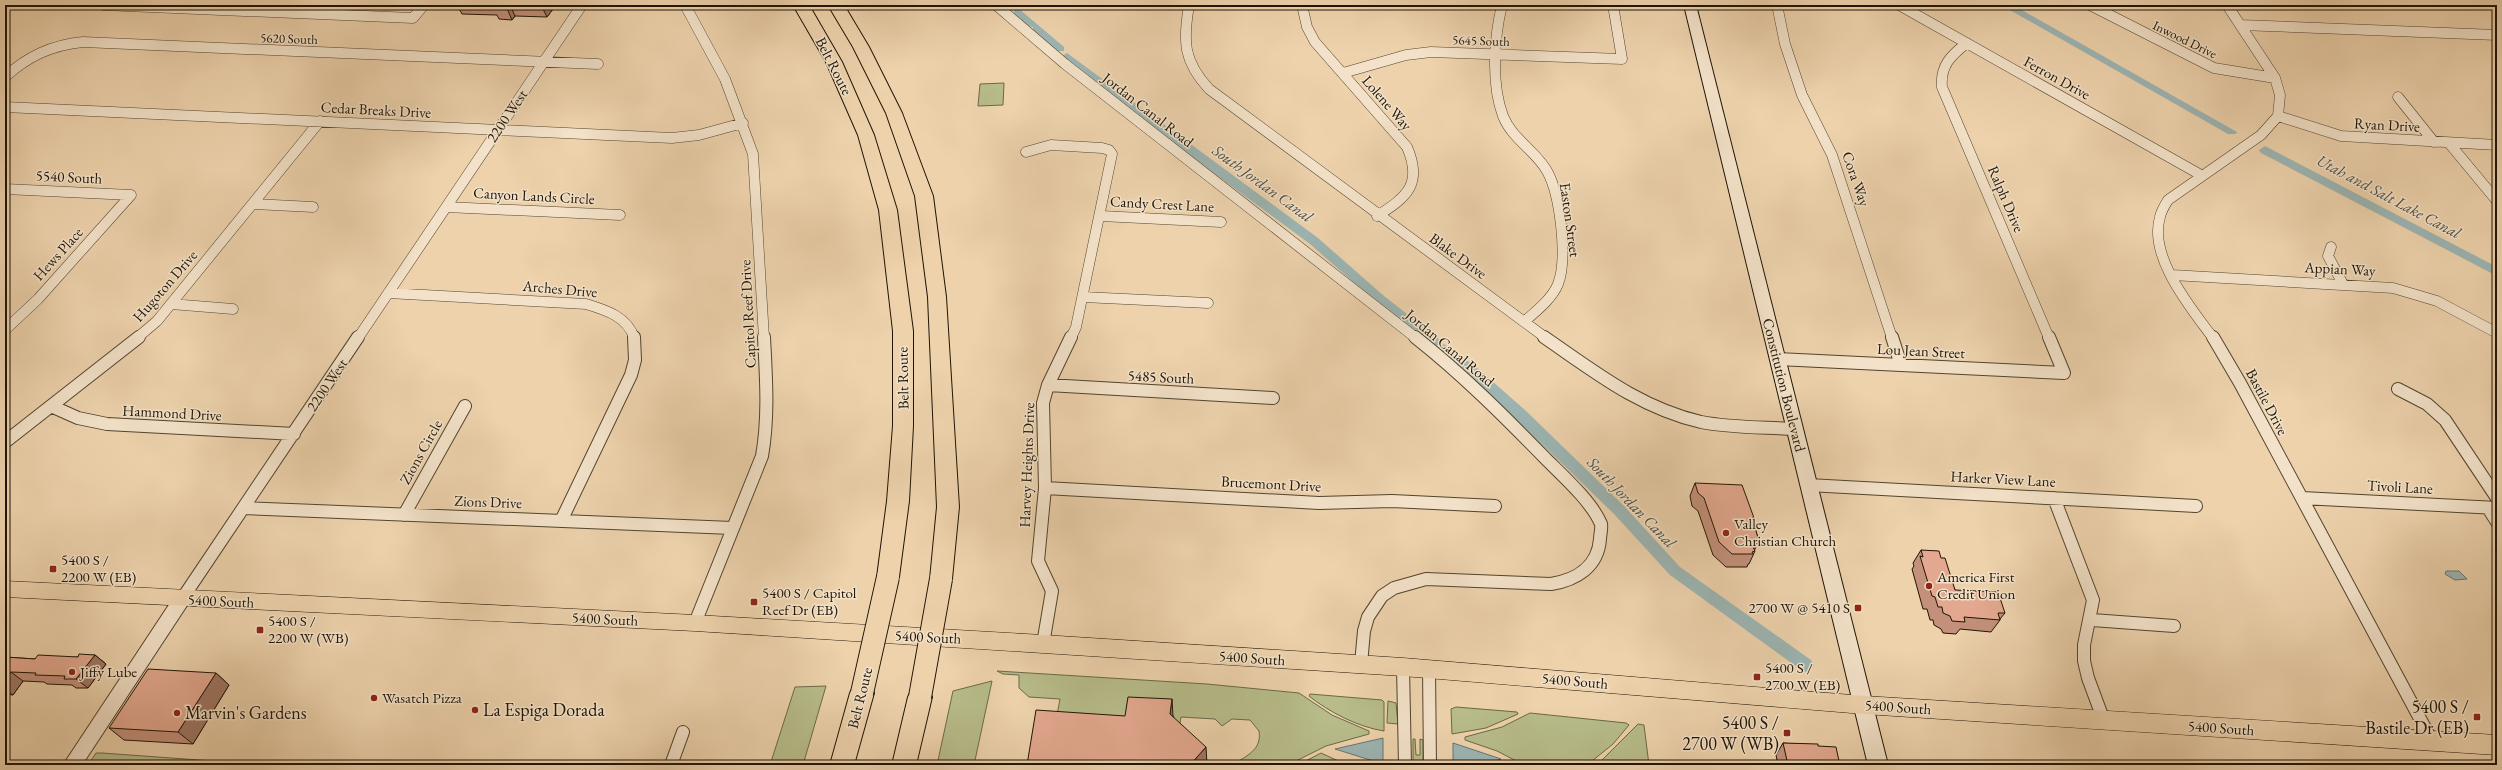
<svg xmlns="http://www.w3.org/2000/svg" width="2502" height="770" viewBox="0 0 2502 770" font-family="'EB Garamond',serif">
<rect width="100%" height="100%" fill="#edd2ac"/>
<filter id="stains"><feTurbulence type="fractalNoise" baseFrequency=".005" numOctaves="4"/><feColorMatrix values="0 0 0 0 .2 0 0 0 0 .09 0 0 0 0 .02 0 0 0 .5 -.17"/></filter>
<radialGradient id="worn" r=".72"><stop offset=".6" stop-color="#630" stop-opacity="0"/><stop offset="1" stop-color="#630" stop-opacity=".3"/></radialGradient>
<path fill="#b7bc8a" stroke="#6b6848" d="M1004 83 1003 105 978 106 980 84Z
M997 671 1207 684 1299 693 1332 715 1369 731V734L1326 746 1288 765H1233C1247 755 1262 750 1259 731L1250 720 1232 719 1222 726 1215 719 1181 717 1178 737 1173 733 1174 716 1129 713 1126 733 1057 715 1060 699 1029 697 1019 688V675L1003 674Z
M992 681 974 765H937L953 691Z
M826 686 803 765H770L795 687Z
M1310 694 1382 700 1384 702V731C1358 727 1329 712 1309 696Z
M1388 701 1396 703 1398 724 1387 723Z
M1456 707 1517 712 1518 714 1486 728 1452 734 1451 709Z
M1530 713 1626 723 1629 725 1613 744 1587 765H1524L1497 751 1465 740V737L1502 727Z
M1638 724 1644 725 1649 765H1597Z
M1413 739H1415L1416 755H1420V739L1423 740V765H1413Z
M96 753H102L241 763 88 765Z
M1321 753 1347 765H1298Z"/>
<path fill="#9cb5b3" stroke="#6a756d" d="M2446 571H2459L2467 579 2455 580 2445 574Z
M1383 738V764L1335 749Z
M1453 743 1501 759 1480 765H1453Z"/>
<g fill="none" stroke-linecap="round" stroke-linejoin="round">
<path fill="#9cb5b3" fill-rule="evenodd" d="M2001 5H2013L2237 132 2236 134H2228Z
M1018 8 1064 47V51H1056L1033 30V27L1028 26 1014 13V9Z
M1067 53 1318 238 1384 296 1439 339 1441 342 1439 345H1431L1376 302 1310 244 1174 144 1063 58 1062 56Z
M2265 146 2497 267V276L2261 153 2259 150Z
M1444 344 1476 367 1525 410 1624 506 1680 567 1811 660 1814 665 1811 670 1806 672 1801 670 1670 575 1614 514 1515 418 1440 352 1438 349Z"/>
<g stroke="#52442f" stroke-width="11">
<path id="minor-far1" d="M103 5 413 18 424 5
M685 5 725 79 753 154 764 338
M996 5 1065 64 1416 338
M1189 5C1183 41 1183 61 1209 89L1546 338
M1302 5 1307 27 1315 42 1407 147C1423 184 1407 197 1377 216
M1502 5C1494 38 1491 84 1503 116 1512 139 1535 150 1547 171 1560 194 1568 258 1558 284 1552 299 1536 311 1524 322
M1777 5 1785 44 1802 95 1832 155 1892 338
M1899 5 2201 175
M2090 5 2214 68 2275 78
M2240 25 2497 35
M1967 43C1951 55 1940 66 1942 87L2049 338
M1343 73 1406 55 1431 52 1622 59 1613 5
M5 77C28 56 52 45 83 42L598 64
M2398 97 2434 142
M5 107 672 138 699 135 743 123
M2278 116 2341 136 2497 145
M2449 143 2497 201
M1026 152 1051 145 1102 148 1109 150 1112 154 1076 327 1071 338
M5 189 131 195
M253 204 313 207
M446 207 620 215
M1101 216 1221 222
M2331 247 2328 256 2343 284
M2172 275 2393 288 2437 301 2497 333
M388 293 586 304C606 310 628 317 634 338
M1083 297 1208 303
M171 304 233 309
M5 330 38 299 131 195
M137 338 157 321 320 121
M358 338 582 5
M2213 338C2191 308 2148 257 2160 217 2161 211 2165 205 2168 200L2261 135 2278 116 2280 95 2275 78 2227 5"/>
</g>
<g stroke="#52442f" stroke-width="14">
<path id="minor" d="M1544 337C1595 372 1640 408 1701 422 1731 428 1765 427 1795 429
M1892 337 1901 365
M2213 337 2240 383 2432 741
M1777 359 2064 373 2049 337
M1048 385 1273 398
M2398 389 2427 404 2445 420 2497 498
M51 406 78 418 107 424 294 434
M5 442 139 337
M1808 485 2196 506
M1045 488 1319 503 1392 501 1495 506
M2054 498 2093 600 2084 645V661L2088 678 2104 721
M2302 498 2497 508
M244 508 732 528
M2488 508 2497 522
M404 515 465 406
M561 521 631 375 635 360 634 337
M182 599 358 337
M2092 620 2174 626
M695 623 762 456C769 416 766 377 764 337
M1043 644 1052 591 1038 561 1045 488 1043 403 1048 385 1071 337
M1361 664 1364 631 1368 617 1382 596 1394 588 1426 579 1551 584C1576 580 1598 567 1600 539 1600 535 1602 528 1601 524 1592 502 1563 476 1546 459 1505 417 1462 374 1415 337
M1403 667 1405 765
M1429 669 1430 765
M671 765 683 732"/>
</g>
<g stroke="#52442f" stroke-width="2">
<path id="tertiary" d="M182 592 188 594 190 599 188 604 82 765H63L176 594Z"/>
</g>
<g stroke="#1f1405" stroke-width="2">
<path id="secondary" d="M1684 5H1696L1888 765H1868Z"/>
</g>
<g stroke="#1f1405" stroke-width="1">
<path id="primary" d="M5 581 695 615 1043 635 1403 658 1864 696 2497 735V755L1864 714 1403 676 1043 653 695 631 5 597Z"/>
</g>
<g stroke="#1f1405" stroke-width="2">
<path id="motorway" d="M793 5H809L842 62 874 135 897 210 913 331V426L909 501 899 577 896 584 888 586 880 584 877 577 887 501 893 426V331L879 210 858 135 826 62Z
M828 5H844L869 47 902 113 933 196 946 297 959 507 952 579 949 586 941 589 933 586 930 579 937 507 928 297 915 196 886 113 853 47Z
M862 682 870 685 874 693 854 765H830L850 693 854 685Z
M920 686 928 689 932 697 916 765H892L908 697 912 689Z"/>
</g>
<use href="#minor-far1" stroke="#f3e2c9" stroke-width="10"/>
<use href="#minor" stroke="#f3e2c9" stroke-width="12"/>
<use href="#tertiary" fill="#f3e2c9" fill-rule="evenodd"/>
<use href="#secondary" fill="#f3e2c9" fill-rule="evenodd"/>
<use href="#primary" fill="#edd2ac" fill-rule="evenodd"/>
<use href="#motorway" fill="#edd2ac" fill-rule="evenodd"/>
<g stroke="#1f1405" stroke-width="24" stroke-linecap="butt">
<path id="motorway-bridge" d="M862 693 888 577
M920 697 941 579"/>
</g>
<use href="#motorway-bridge" stroke="#edd2ac" stroke-width="22"/>
</g>
<path fill="#c3907b" stroke="#1f1405" d="M457 5H556L547 17 515 16 512 20 499 19 497 15 462 14Z
M1695 483 1754 518 1753 522 1759 541 1754 550 1755 551 1749 564H1748L1747 567H1726L1713 555 1698 511 1692 506 1690 496Z
M1921 550 1941 558 1955 590 2005 613 2000 619V620L1991 632 1960 629 1956 634 1943 633 1941 629 1934 625 1933 620H1930L1927 609H1923L1912 569 1914 566 1913 563Z
M95 655 106 664 88 688H76L72 685 47 684 44 682 23 681 13 695 5 694V657L35 659 78 657Z
M216 673 229 685 193 744 124 740 109 728Z
M1783 743 1818 746 1839 761 1837 764V765H1778L1776 755Z"/>
<path fill="#9f7664" stroke="#1f1405" d="M507 5H510L515 16 512 20 506 6Z
M541 5H556L547 17Z
M1759 541 1754 551 1753 547Z
M95 655 106 664 88 688 76 679Z
M11 672 23 681 13 695 5 689V680Z
M216 673 229 685 193 744 178 732Z
M1172 699 1173 717 1172 731 1170 714Z
M1206 747 1207 764 1206 765H1190Z"/>
<path fill="#e3a88f" stroke="#1f1405" d="M493 5H507L506 6H493Z
M1695 483 1742 485 1754 518H1752L1759 541 1753 547 1755 551 1752 552 1753 554H1732L1719 542 1704 498 1698 493Z
M1921 550 1939 551 1941 558H1945L1955 590 1998 592 2005 613H1998L2000 620 1964 617 1965 622 1952 621 1950 616 1943 613 1942 607H1938L1935 597 1932 596 1920 556 1923 557Z
M79 654 95 655 76 679H64L65 676 35 675 36 673 11 672 5 680V657L35 659 38 655 78 657Z
M148 669 216 673 178 732 109 728Z
M1128 697 1172 699 1170 714 1206 747 1190 765H1027L1036 710 1125 716Z
M1783 743 1818 744V746L1836 747 1839 761H1836L1837 765H1788Z"/>
<g fill="#8f2418" stroke="#f3e2c9" stroke-width="1.5">
<circle cx="1726" cy="533" r="4"/>
<rect x="49" y="565" width="8" height="8" rx="2"/>
<circle cx="1929" cy="586" r="4"/>
<rect x="750" y="598" width="8" height="8" rx="2"/>
<rect x="1854" y="604" width="8" height="8" rx="2"/>
<rect x="256" y="626" width="8" height="8" rx="2"/>
<circle cx="72" cy="672" r="4"/>
<rect x="1753" y="673" width="8" height="8" rx="2"/>
<circle cx="374" cy="698" r="4"/>
<circle cx="475" cy="710" r="4"/>
<circle cx="177" cy="713" r="4"/>
<rect x="2473" y="713" width="8" height="8" rx="2"/>
<rect x="1783" y="729" width="8" height="8" rx="2"/>
</g>
<g text-anchor="middle" stroke-width="3" stroke-linejoin="round" paint-order="stroke">
<g font-size="13" fill="#1f1405" stroke="#f3e2c9">
<text transform="translate(289 38) rotate(2)" y="5">5620 South</text>
<text transform="translate(2185 39) rotate(26)" y="5">Inwood Drive</text>
<text transform="translate(1481 40) rotate(2)" y="5">5645 South</text>
</g>
<g font-size="15" fill="#1f1405" stroke="#f3e2c9">
<text transform="translate(834 66) rotate(63)" y="5">Belt Route</text>
<text transform="translate(2057 78) rotate(29)" y="5">Ferron Drive</text>
<text transform="translate(1387 103) rotate(49)" y="5">Lolene Way</text>
<text transform="translate(376 110) rotate(3)" y="5">Cedar Breaks Drive</text>
<text transform="translate(1148 110) rotate(38)" y="5">Jordan Canal Road</text>
<text transform="translate(507 116) rotate(-56)" y="5">2200 West</text>
<text transform="translate(2387 125) rotate(3)" y="5">Ryan Drive</text>
<text transform="translate(69 177) rotate(3)" y="5">5540 South</text>
<text transform="translate(1856 179) rotate(71)" y="5">Cora Way</text>
<text transform="translate(534 196) rotate(3)" y="5">Canyon Lands Circle</text>
<text transform="translate(2006 199) rotate(67)" y="5">Ralph Drive</text>
<text transform="translate(1162 204) rotate(3)" y="5">Candy Crest Lane</text>
<text transform="translate(1570 220) rotate(82)" y="5">Easton Street</text>
<text transform="translate(58 254) rotate(-48)" y="5">Hews Place</text>
<text transform="translate(1458 256) rotate(36)" y="5">Blake Drive</text>
<text transform="translate(2340 269) rotate(3)" y="5">Appian Way</text>
<text transform="translate(165 286) rotate(-49)" y="5">Hugoton Drive</text>
<text transform="translate(560 289) rotate(5)" y="5">Arches Drive</text>
<text transform="translate(748 314) rotate(-93)" y="5">Capitol Reef Drive</text>
<text transform="translate(1450 348) rotate(40)" y="5">Jordan Canal Road</text>
<text transform="translate(1921 351) rotate(3)" y="5">Lou Jean Street</text>
<text transform="translate(1161 377) rotate(3)" y="5">5485 South</text>
<text transform="translate(903 378) rotate(-91)" y="5">Belt Route</text>
<text transform="translate(327 385) rotate(-56)" y="5">2200 West</text>
<text transform="translate(1784 385) rotate(76)" y="5">Constitution Boulevard</text>
<text transform="translate(2267 402) rotate(62)" y="5">Bastile Drive</text>
<text transform="translate(172 413) rotate(3)" y="5">Hammond Drive</text>
<text transform="translate(421 452) rotate(-61)" y="5">Zions Circle</text>
<text transform="translate(1027 465) rotate(-88)" y="5">Harvey Heights Drive</text>
<text transform="translate(2003 479) rotate(3)" y="5">Harker View Lane</text>
<text transform="translate(1271 484) rotate(3)" y="5">Brucemont Drive</text>
<text transform="translate(2400 487) rotate(3)" y="5">Tivoli Lane</text>
<text transform="translate(488 502) rotate(2)" y="5">Zions Drive</text>
<text transform="translate(221 601) rotate(3)" y="5">5400 South</text>
<text transform="translate(605 619) rotate(3)" y="5">5400 South</text>
<text transform="translate(928 637) rotate(3)" y="5">5400 South</text>
<text transform="translate(1252 658) rotate(4)" y="5">5400 South</text>
<text transform="translate(1575 681) rotate(5)" y="5">5400 South</text>
<text transform="translate(860 698) rotate(-76)" y="5">Belt Route</text>
<text transform="translate(1898 707) rotate(4)" y="5">5400 South</text>
<text transform="translate(2221 728) rotate(4)" y="5">5400 South</text>
</g>
<g font-size="15" fill="#1f1405" stroke="#f3e2c9" text-anchor="start">
<text x="1734" y="529">Valley<tspan x="1734" dy="17">Christian Church</tspan></text>
<text x="61" y="565">5400 S /<tspan x="61" dy="17">2200 W (EB)</tspan></text>
<text x="1937" y="582">America First<tspan x="1937" dy="17">Credit Union</tspan></text>
<text x="762" y="598">5400 S / Capitol<tspan x="762" dy="17">Reef Dr (EB)</tspan></text>
<text x="1850" y="613" text-anchor="end">2700 W @ 5410 S</text>
<text x="268" y="626">5400 S /<tspan x="268" dy="17">2200 W (WB)</tspan></text>
<text x="1765" y="673">5400 S /<tspan x="1765" dy="17">2700 W (EB)</tspan></text>
<text x="80" y="677">Jiffy Lube</text>
<text x="382" y="703">Wasatch Pizza</text>
</g>
<g font-size="16" font-style="italic" fill="#4b4c42" stroke="#f3e2c9">
<text transform="translate(1263 183) rotate(36)" y="6">South Jordan Canal</text>
<text transform="translate(2389 196) rotate(28)" y="6">Utah and Salt Lake Canal</text>
<text transform="translate(1632 502) rotate(46)" y="6">South Jordan Canal</text>
</g>
<g font-size="18" fill="#1f1405" stroke="#f3e2c9" text-anchor="end">
<text x="2469" y="713">5400 S /<tspan x="2469" dy="21">Bastile Dr (EB)</tspan></text>
<text x="483" y="716" text-anchor="start">La Espiga Dorada</text>
<text x="185" y="719" text-anchor="start">Marvin's Gardens</text>
<text x="1779" y="729">5400 S /<tspan x="1779" dy="21">2700 W (WB)</tspan></text>
</g>
</g>
<rect width="2502" height="770" fill="none" stroke="#edd2ac" stroke-width="20"/>
<rect x="6" y="6" width="2490" height="758" fill="none" stroke="#1f1405" stroke-width="2"/>
<rect x="10" y="10" width="2482" height="750" fill="none" stroke="#1f1405"/>
<rect width="100%" height="100%" filter="url(#stains)"/>
<rect width="100%" height="100%" fill="url(#worn)"/>
</svg>
